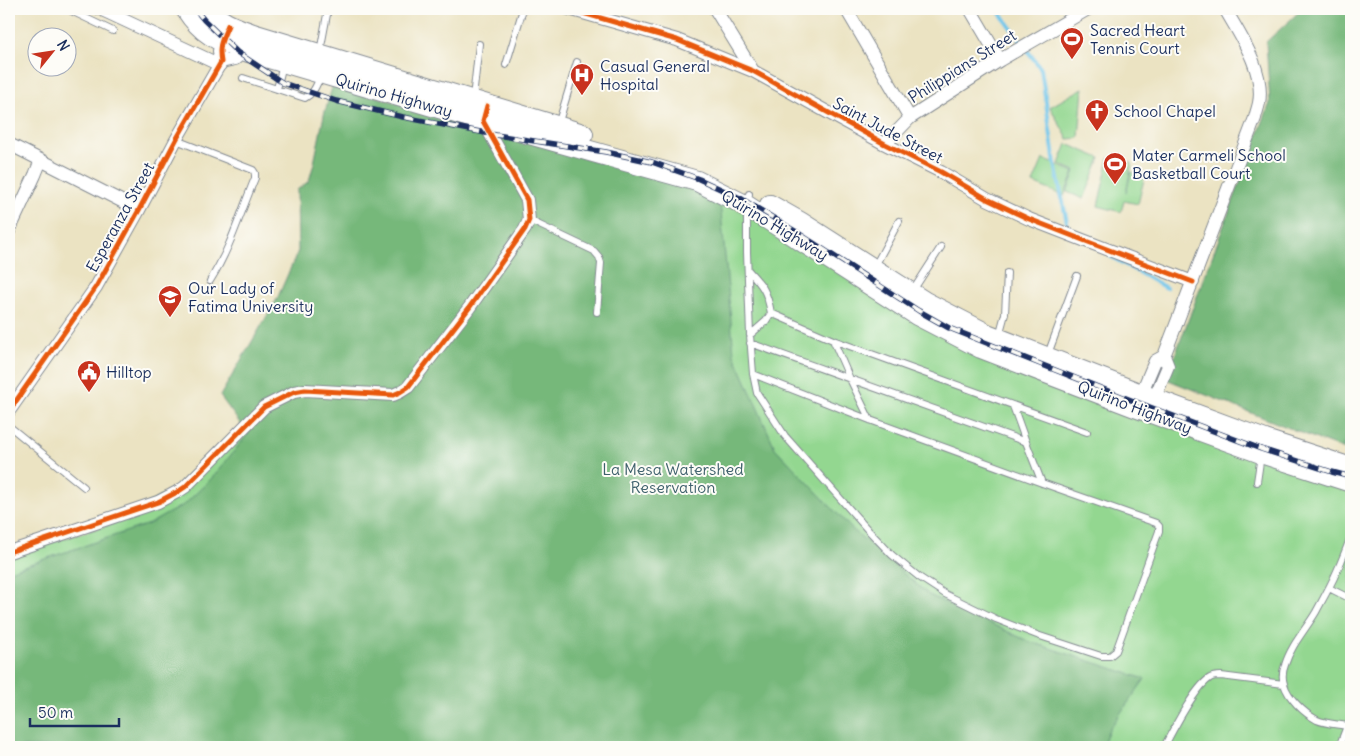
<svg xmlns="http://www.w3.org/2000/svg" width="1360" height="756" viewBox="0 0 1360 756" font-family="Delius,sans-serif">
<rect width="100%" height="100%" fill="#fdfcf7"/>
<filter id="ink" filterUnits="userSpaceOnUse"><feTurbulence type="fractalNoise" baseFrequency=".02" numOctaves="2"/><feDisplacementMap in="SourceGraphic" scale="10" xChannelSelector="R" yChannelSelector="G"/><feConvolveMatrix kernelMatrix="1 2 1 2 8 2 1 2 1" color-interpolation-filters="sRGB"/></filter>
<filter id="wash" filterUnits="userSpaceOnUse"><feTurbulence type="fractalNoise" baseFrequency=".0096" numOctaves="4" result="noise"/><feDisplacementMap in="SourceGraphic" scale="20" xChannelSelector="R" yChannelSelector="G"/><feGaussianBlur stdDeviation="1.12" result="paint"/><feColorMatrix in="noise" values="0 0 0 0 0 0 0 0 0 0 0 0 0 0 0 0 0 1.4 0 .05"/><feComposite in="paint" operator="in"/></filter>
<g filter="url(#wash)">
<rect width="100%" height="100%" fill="#ebe3c2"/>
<path fill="#93d790" stroke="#578377" d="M1083 88 1079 138 1068 139 1050 107Z
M1067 144 1100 158 1084 199 1067 192 1075 171 1059 164Z
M1109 158 1132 163 1126 193 1131 172 1145 175 1138 204 1124 201 1121 212 1098 206Z
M1043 159 1074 172 1064 196 1033 183Z
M679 175 917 315 1351 482V747H9V555L112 524 193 478 250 419Z
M1351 420V452L1342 449Z"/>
<path fill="#76b87a" stroke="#48746c" d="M1298 9H1351V59L1350 61 1351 64V420L1342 449 1166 379 1270 103 1266 42 1300 11Z
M333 84 704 193 720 201 734 354 775 448 852 529 929 595 1028 641 1145 679 1109 729 1102 747H9V571L149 524 185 504 213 477 248 434 220 396 277 299 298 251 297 190 309 181 314 163 324 115Z"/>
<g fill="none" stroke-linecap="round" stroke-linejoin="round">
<path stroke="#6dc4ea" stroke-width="4" d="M997 9 1041 69 1055 164 1069 232
M1110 256 1166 288"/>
</g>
</g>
<g filter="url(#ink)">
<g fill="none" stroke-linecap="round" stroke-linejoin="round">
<g stroke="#838990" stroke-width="8">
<path id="lane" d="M67 9 113 31
M320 52 328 9
M506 65 523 9
M243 78 305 98C314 93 316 86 320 77
M277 89 283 64
M473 98 479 44
M558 125 577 62
M176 140 253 170 255 173V178C240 214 231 247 210 281
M749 194 747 206V252L750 335 753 374 757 393 785 436 868 530 892 555 919 577 945 594 996 619 1037 635 1101 656H1110L1116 651 1159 531V526L1156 523 1042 483 870 420 753 374
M529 220 594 251 599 257 601 263 597 312
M875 266 899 221
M748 270C763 286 767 291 771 313L833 340 1087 432
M912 292 941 247
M750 335 766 321 771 313
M999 336 1005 314 1007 273
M833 340 850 379 870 420
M750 343 1026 442
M1048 354 1077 276
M1013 406 1026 442 1042 483
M9 426 84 487
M1257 482 1261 455
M1329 588 1351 599
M1347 726C1337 724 1326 724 1317 720 1304 713 1288 698 1284 684 1282 678 1283 670 1285 665 1291 645 1306 629 1316 612 1323 599 1331 585 1337 571 1342 560 1347 547 1351 536
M1164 747C1173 730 1194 688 1210 678 1213 676 1217 676 1221 676L1284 684
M1339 747 1347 726 1351 723"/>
</g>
<g stroke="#838990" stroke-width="14">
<path id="street" d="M100 9 220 65
M569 9 677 40 753 71 885 144 941 172 987 199 1029 219 1083 240 1193 282
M715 9 753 71
M846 9 910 118
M970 9 1000 60
M221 62 235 59 245 51
M9 144 139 210
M885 144 910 118 1000 60 1088 9
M9 231 35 175 41 160
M1138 401 1155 361 1164 356 1255 118C1256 113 1258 108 1259 103 1265 71 1240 35 1225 9
M1152 404 1168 366 1164 356
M9 411 96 287 139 210 176 140 221 62 219 51 223 36
M9 552 158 502 179 491 185 487 264 407 294 392 305 390 393 395 400 392 408 387 469 308 525 229 529 220 527 200 483 121 484 118"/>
</g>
<g stroke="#838990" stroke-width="22">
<path id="primary" d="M186 9C202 34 218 41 245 51L483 121 697 181 747 206 917 315 981 348 1135 407 1261 453 1351 482
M207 9C221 23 234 27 253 34L583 134
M770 205 800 222 925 302 987 334 1141 394 1265 440 1351 468"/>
</g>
<use href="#lane" stroke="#fff" stroke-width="6"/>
<use href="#street" stroke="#fff" stroke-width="12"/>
<use href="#primary" stroke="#fff" stroke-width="20"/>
<g stroke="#1b2f5e" stroke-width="5.5">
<path id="rail" d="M195 9 204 20 237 52 283 83 336 101 403 117 496 135 606 152 652 162 699 179 742 199 795 231 919 311 949 328 1131 400 1261 449 1332 472 1351 477"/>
</g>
<use href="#rail" stroke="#fdfcf7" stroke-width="4" stroke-dasharray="11" stroke-linecap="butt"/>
<g stroke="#fdfcf7" stroke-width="8">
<path id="cycleway" d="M569 9 677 40 753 71 885 144 941 172 987 199 1029 219 1083 240 1193 282
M9 411 96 287 139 210 176 140 221 62C218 45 222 40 228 25
M9 552 158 502 179 491 185 487 264 407 294 392 305 390 393 395 400 392 408 387 469 308 525 229 529 220 527 200 483 121 487 106"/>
</g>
<use href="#cycleway" stroke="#e8590c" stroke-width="5"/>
</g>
</g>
<defs>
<g id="stadium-pin" transform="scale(1.25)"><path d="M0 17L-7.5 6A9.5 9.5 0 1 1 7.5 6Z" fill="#c8321e" stroke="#fdfcf7"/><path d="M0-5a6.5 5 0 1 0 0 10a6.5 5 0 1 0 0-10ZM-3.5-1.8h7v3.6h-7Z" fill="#fff"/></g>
<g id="hospital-pin" transform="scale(1.25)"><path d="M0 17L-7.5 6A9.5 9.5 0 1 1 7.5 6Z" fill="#c8321e" stroke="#fdfcf7"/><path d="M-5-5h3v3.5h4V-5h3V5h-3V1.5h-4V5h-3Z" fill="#fff"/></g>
<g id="church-pin" transform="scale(1.25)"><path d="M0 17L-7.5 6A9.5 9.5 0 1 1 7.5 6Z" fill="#c8321e" stroke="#fdfcf7"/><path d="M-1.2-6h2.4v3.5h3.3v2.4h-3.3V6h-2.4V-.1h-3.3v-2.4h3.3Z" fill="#fff"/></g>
<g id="university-pin" transform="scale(1.25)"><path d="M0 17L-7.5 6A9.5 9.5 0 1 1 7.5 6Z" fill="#c8321e" stroke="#fdfcf7"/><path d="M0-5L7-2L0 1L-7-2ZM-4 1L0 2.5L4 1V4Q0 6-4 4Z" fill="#fff"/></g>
<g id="civic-pin" transform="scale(1.25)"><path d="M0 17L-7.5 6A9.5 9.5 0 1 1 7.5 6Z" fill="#c8321e" stroke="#fdfcf7"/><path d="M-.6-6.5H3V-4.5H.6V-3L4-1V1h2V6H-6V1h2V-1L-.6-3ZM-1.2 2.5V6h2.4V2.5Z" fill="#fff"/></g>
</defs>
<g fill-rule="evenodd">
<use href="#stadium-pin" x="1072" y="39"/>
<use href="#hospital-pin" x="582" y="75"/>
<use href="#church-pin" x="1097" y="111"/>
<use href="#stadium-pin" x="1115" y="164"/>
<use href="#university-pin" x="170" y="297"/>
<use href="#civic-pin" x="89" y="372"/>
</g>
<g text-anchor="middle" stroke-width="4" stroke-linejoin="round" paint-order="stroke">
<g font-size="16" fill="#1b2f5e" stroke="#fdfcf7" text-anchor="start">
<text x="1090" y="36">Sacred Heart<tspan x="1090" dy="18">Tennis Court</tspan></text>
<text x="600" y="72">Casual General<tspan x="600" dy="18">Hospital</tspan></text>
<text x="1114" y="117">School Chapel</text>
<text x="1132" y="161">Mater Carmeli School<tspan x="1132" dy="18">Basketball Court</tspan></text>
<text x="188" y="294">Our Lady of<tspan x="188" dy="18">Fatima University</tspan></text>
<text x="106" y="378">Hilltop</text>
</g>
<g font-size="16" fill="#1b2f5e" stroke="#fdfcf7">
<text transform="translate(962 66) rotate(-32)" y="6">Philippians Street</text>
<text transform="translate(394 95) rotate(16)" y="6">Quirino Highway</text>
<text transform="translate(888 130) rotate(28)" y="6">Saint Jude Street</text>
<text transform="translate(120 217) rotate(-61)" y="6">Esperanza Street</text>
<text transform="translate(775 225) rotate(31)" y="6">Quirino Highway</text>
<text transform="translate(1135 407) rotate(21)" y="6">Quirino Highway</text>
</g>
<g font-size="16" fill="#3f616d" stroke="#fdfcf7">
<text x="673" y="475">La Mesa Watershed<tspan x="673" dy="18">Reservation</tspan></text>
</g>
</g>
<rect width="1360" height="756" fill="none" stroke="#fdfcf7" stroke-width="30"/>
<g transform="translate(52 52) rotate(60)"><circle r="24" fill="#fdfcf7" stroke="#a3aaba"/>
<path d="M0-4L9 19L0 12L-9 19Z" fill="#c8321e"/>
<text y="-8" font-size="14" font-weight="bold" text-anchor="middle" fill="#1b2f5e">N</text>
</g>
<path d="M30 718v8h89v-8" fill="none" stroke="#1b2f5e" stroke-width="2.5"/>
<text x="38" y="718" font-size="15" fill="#1b2f5e" stroke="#fdfcf7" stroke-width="4" paint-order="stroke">50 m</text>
</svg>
